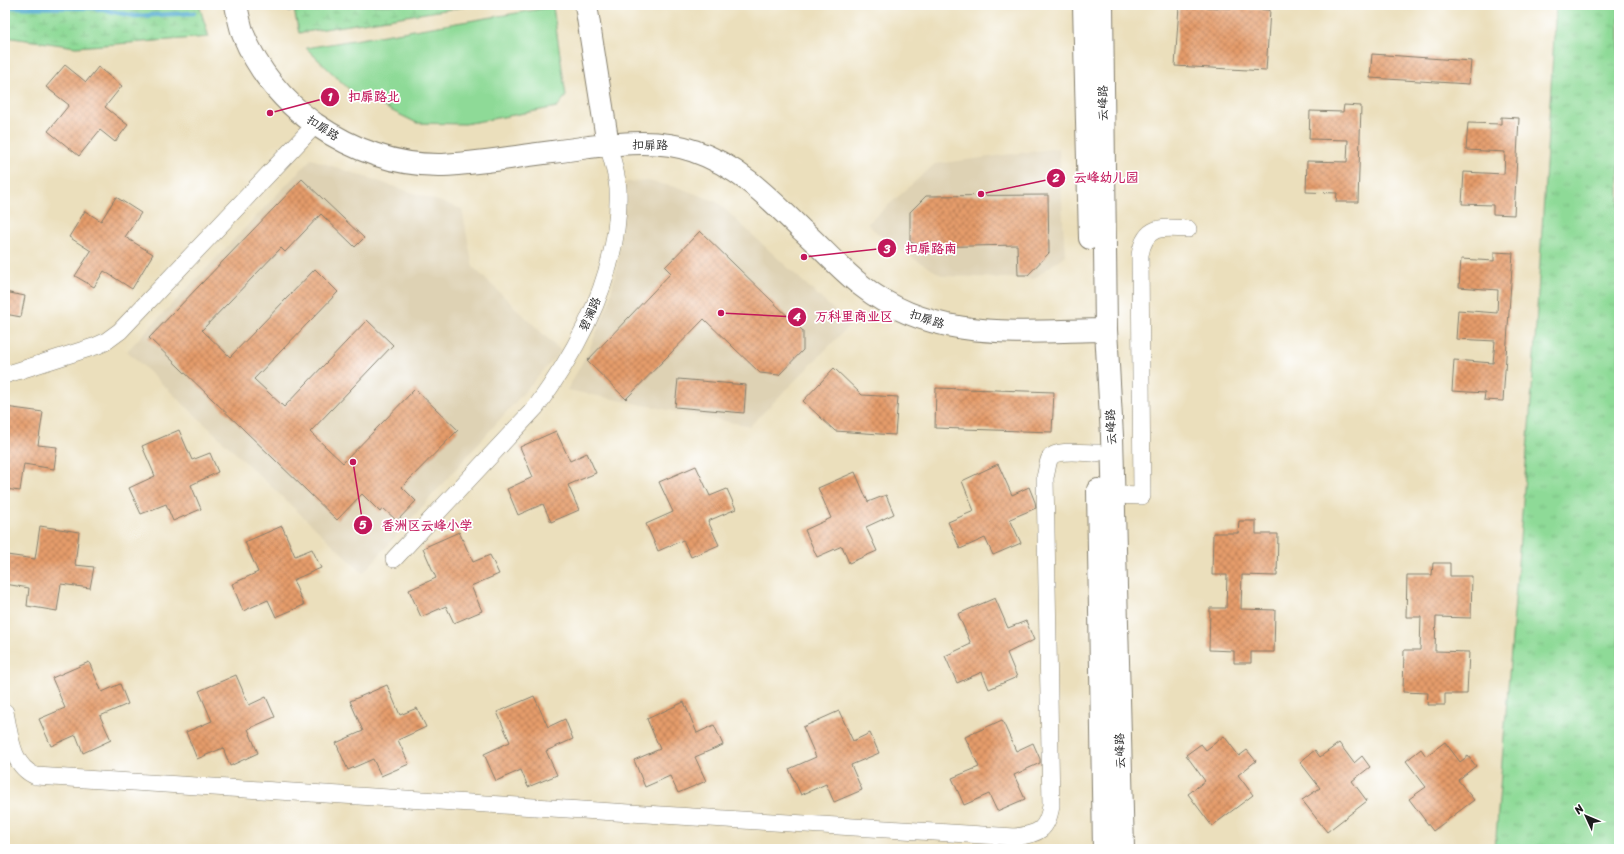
<svg xmlns="http://www.w3.org/2000/svg" width="1624" height="854" viewBox="0 0 1624 854" font-family="Sriracha,'LXGW WenKai TC',sans-serif">
<defs>
<pattern id="wetland-marsh" width="20" height="14" patternUnits="userSpaceOnUse"><rect width="20" height="14" fill="#8eda97"/><path d="M1 5h8M5 5V1M11 12h8M15 12V8" fill="none" stroke="#7aba82"/></pattern>
<pattern id="park-tufts" width="24" height="20" patternUnits="userSpaceOnUse"><rect width="24" height="20" fill="#8eda97"/><path d="M3 7l-1-3M5 7V3M7 7l1-3M15 17l-1-3M17 17v-4M19 17l1-3" fill="none" stroke="#7aba82"/></pattern>
<pattern id="building-cross-hatch" width="8" height="8" patternUnits="userSpaceOnUse"><rect width="8" height="8" fill="#e59c6b"/><path d="M0 0l8 8M0 8l8-8" fill="none" stroke="#b97e57"/></pattern>
</defs>
<rect width="100%" height="100%" fill="#fff"/>
<filter id="ink" filterUnits="userSpaceOnUse"><feTurbulence type="fractalNoise" baseFrequency=".025" numOctaves="2"/><feDisplacementMap in="SourceGraphic" scale="8" xChannelSelector="R" yChannelSelector="G"/><feConvolveMatrix kernelMatrix="1 2 1 2 8 2 1 2 1" color-interpolation-filters="sRGB"/></filter>
<filter id="wash" filterUnits="userSpaceOnUse"><feTurbulence type="fractalNoise" baseFrequency=".012" numOctaves="4" result="noise"/><feDisplacementMap in="SourceGraphic" scale="16" xChannelSelector="R" yChannelSelector="G"/><feGaussianBlur stdDeviation="0.9" result="paint"/><feColorMatrix in="noise" values="0 0 0 0 0 0 0 0 0 0 0 0 0 0 0 0 0 1.4 0 .05"/><feComposite in="paint" operator="in"/></filter>
<g filter="url(#wash)">
<rect width="100%" height="100%" fill="#ebdfbc"/>
<path fill="#ded2b4" d="M1059 148 1065 255 1034 279 943 276 891 245 867 224 935 164Z
M311 159 462 209 473 267 561 351 363 573 127 351Z
M648 181 680 188 717 202 850 325 750 426 567 390 588 352 609 302 618 261 625 182Z"/>
<path fill="#8eda97" stroke="#557b5a" d="M553 7 566 96 557 107 465 124 417 123 351 91 306 48Z"/>
<path fill="url(#wetland-marsh)" stroke="#557b5a" d="M5 5H199L209 37 76 47 5 37Z
M293 5H476L299 33Z"/>
<path fill="url(#park-tufts)" stroke="#557b5a" d="M1556 5H1619V849H1495L1532 389Z"/>
<path fill="#57add3" stroke="#3a6478" d="M287 5H306L289 12Z"/>
<g fill="none" stroke-linecap="round" stroke-linejoin="round">
<path stroke="#57add3" stroke-width="4.5" d="M5 7 94 8 135 16 194 13
M284 7 296 5"/>
</g>
<g id="blocks">
<path fill="url(#building-cross-hatch)" d="M1179 6 1270 10 1266 71 1175 66Z
M1372 54 1471 61 1469 84 1370 78Z
M65 65 86 82 98 67 122 86 105 107 128 125 115 142 100 130 79 156 48 131 69 105 46 87Z
M1344 105 1361 106 1358 202H1336L1337 193 1306 192 1307 161 1347 162 1348 140 1309 139 1310 111 1343 112Z
M1501 117 1519 118 1514 215 1493 214V205L1462 204 1464 172 1504 174 1505 152 1466 150 1468 123 1501 124Z
M302 179 364 238 355 247 321 214 285 252 281 248 202 330 230 357 315 269 338 292 254 379 284 407 367 320 393 345 310 432 343 463 415 389 458 430 402 487 416 501 397 521 383 508 380 512 362 494 337 520 149 338Z
M1048 195 1049 253 1028 275H1018L1017 245 925 247 910 242V212L926 196Z
M116 197 141 213 125 237 153 254 132 289 104 271 94 287 75 276 91 251 69 237 85 211 101 221Z
M700 231 803 331V350L779 375 760 373 704 319 626 399 587 361 671 273 665 267Z
M1494 252 1513 253 1503 401 1484 400 1485 393 1452 391 1454 360 1493 363 1495 341 1456 339 1458 310 1497 313 1498 290 1459 287 1461 259 1494 261Z
M5 292 25 296 21 317 5 314Z
M834 368 862 395 898 397 895 435 835 431 803 401Z
M678 379 746 385 744 413 675 407Z
M936 388 1054 392 1052 432 935 428Z
M5 407 43 412 38 445 57 447 54 469 24 464 20 491 5 489Z
M179 430 192 460 210 453 218 472 191 485 201 509 173 521 166 504 141 514 129 488 155 476 142 446Z
M556 431 570 461 587 453 596 473 568 485 579 510 551 522 543 504 518 515 507 489 533 477 520 447Z
M998 464 1012 495 1029 487 1035 502 1036 508 1010 519 1021 543 993 555 985 538 960 549 948 522 974 511 962 481Z
M696 466 710 496 727 489 736 509 708 521 719 545 691 557 683 540 658 551 646 524 673 512 659 482Z
M855 472 868 502 886 495 894 514 866 527 877 551 849 563 842 546 817 557 805 530 831 518 818 488Z
M1239 521H1256V534H1278L1277 576 1242 575 1241 609 1275 610 1274 652H1251V663H1234V651L1209 650 1210 608H1226L1227 575H1212L1213 533H1238Z
M40 526 79 532 75 565 94 567 90 588 61 584 57 611 27 606 29 588 5 584 7 555 35 559Z
M282 526 295 556 312 549 321 568 293 580 304 605 276 617 268 600 243 611 232 584 258 572 245 542Z
M459 532 473 562 490 555 499 574 471 586 482 611 454 623 446 606 421 617 409 590 436 578 423 548Z
M1433 563H1450V576H1472L1471 618 1436 617 1435 651 1469 652 1467 694H1445V705H1427L1428 693 1403 692 1404 650H1420L1421 617H1406L1407 575H1432Z
M995 598 1008 628 1026 621 1034 640 1007 653 1017 677 989 689 982 672 957 683 945 656 971 644 958 614Z
M89 662 102 692 120 684 128 704 100 716 111 740 83 753 76 735 51 746 39 719 65 708 52 678Z
M236 675 249 705 266 697 275 717 248 729 258 753 230 766 223 748 197 759 186 732 212 721 199 691Z
M387 685 400 715 417 708 426 727 398 740 409 764 381 776 373 759 348 770 336 743 363 731 350 701Z
M534 696 548 727 565 719 573 739 546 751 557 775 528 787 521 770 496 781 484 754 510 742 497 712Z
M684 702 697 733 714 725 723 745 695 757 706 781 678 793 670 776 645 787 634 760 660 749 647 719Z
M839 711 853 741 870 733 879 753 851 765 862 790 834 802 826 784 801 795 789 769 816 757 803 727Z
M1002 720 1016 751 1033 743 1040 759V763L1014 775 1025 799 997 811 989 794 964 805 952 778 979 767 965 737Z
M1224 736 1239 756 1247 750 1256 761 1238 775 1253 795 1212 826 1188 794 1205 781 1186 755 1201 744 1206 750Z
M1445 742 1460 762 1468 756 1476 766 1458 780 1474 800 1433 831 1409 799 1426 787 1406 761 1421 749 1426 756Z
M1339 743 1354 763 1362 756 1370 767 1352 781 1367 801 1327 832 1302 800 1320 788 1300 762 1315 750 1320 757Z"/>
</g>
</g>
<g filter="url(#ink)">
<use href="#blocks" fill-opacity="0" stroke="#847e6c" stroke-width="1"/>
<g fill="none" stroke-linecap="round" stroke-linejoin="round">
<g stroke="#847e6c" stroke-width="18">
<path id="street" d="M5 375 96 346 105 342 120 331 316 124
M1113 495 1142 496 1140 255C1145 225 1162 227 1188 229
M394 559 536 407C582 344 621 269 618 189 617 174 612 159 608 145
M5 712C10 735 11 766 36 776L1015 837C1039 834 1047 830 1051 806L1045 477C1047 472 1047 463 1050 458 1056 449 1087 453 1097 453"/>
</g>
<g stroke="#847e6c" stroke-width="24">
<path id="secondary" d="M236 5C238 15 240 25 243 34 258 71 283 101 315 124 353 150 397 166 443 165 465 164 487 161 509 158 535 154 562 151 589 147 623 143 661 139 694 151 739 166 770 199 803 231 823 249 841 270 862 286 934 343 1020 331 1106 330
M586 5 608 145
M1084 5 1090 238
M1102 5 1106 330 1112 436 1123 849
M1098 490 1104 849"/>
</g>
<use href="#street" stroke="#fff" stroke-width="17"/>
<use href="#secondary" stroke="#fff" stroke-width="22"/>
</g>
</g>
<g text-anchor="middle" stroke-width="3.5" stroke-linejoin="round" paint-order="stroke">
<g font-size="12" fill="#1c1c1c" stroke="#fff">
<text transform="translate(1103 103) rotate(-91)" y="4">云峰路</text>
<text transform="translate(323 128) rotate(33)" y="4">扣扉路</text>
<text transform="translate(650 145) rotate(1)" y="4">扣扉路</text>
<text transform="translate(590 314) rotate(-66)" y="4">碧澜路</text>
<text transform="translate(927 319) rotate(18)" y="4">扣扉路</text>
<text transform="translate(1111 427) rotate(-93)" y="4">云峰路</text>
<text transform="translate(1120 751) rotate(-92)" y="4">云峰路</text>
</g>
</g>
<path fill="none" stroke="#c2185b" stroke-width="1.5" d="M270 113L330 97M981 194L1056 178M804 257L887 248M721 313L797 317M353 462L363 525"/>
<g fill="#c2185b" stroke="#fff" stroke-width="1.5">
<circle cx="270" cy="113" r="4"/>
<circle cx="981" cy="194" r="4"/>
<circle cx="804" cy="257" r="4"/>
<circle cx="721" cy="313" r="4"/>
<circle cx="353" cy="462" r="4"/>
<circle cx="330" cy="97" r="10"/>
<circle cx="1056" cy="178" r="10"/>
<circle cx="887" cy="248" r="10"/>
<circle cx="797" cy="317" r="10"/>
<circle cx="363" cy="525" r="10"/>
</g>
<g font-size="12" text-anchor="middle" font-weight="bold" fill="#fff">
<text x="330" y="101">1</text>
<text x="1056" y="182">2</text>
<text x="887" y="253">3</text>
<text x="797" y="321">4</text>
<text x="363" y="529">5</text>
</g>
<g font-size="13" text-anchor="middle" font-weight="bold" fill="#c2185b" stroke="#fff" stroke-width="3.5" stroke-linejoin="round" paint-order="stroke">
<text x="374" y="101">扣扉路北</text>
<text x="1106" y="182">云峰幼儿园</text>
<text x="931" y="253">扣扉路南</text>
<text x="854" y="321">万科里商业区</text>
<text x="427" y="530">香洲区云峰小学</text>
</g>
<rect width="1624" height="854" fill="none" stroke="#fff" stroke-width="20"/>
<g transform="translate(1586 816) rotate(314)" stroke="#ffffff" stroke-width="3" paint-order="stroke">
<path d="M0-3L7 15L0 10L-7 15Z" fill="#1c1c1c"/>
<text y="-6" font-size="11" font-weight="bold" text-anchor="middle" fill="#1c1c1c">N</text>
</g>
</svg>
